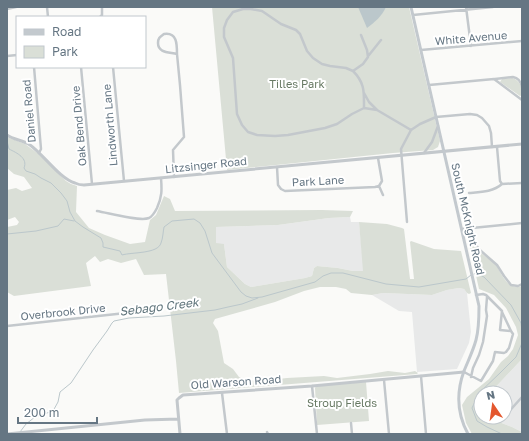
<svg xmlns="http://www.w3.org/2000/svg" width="529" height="441" viewBox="0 0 529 441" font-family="'Golos Text',sans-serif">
<rect width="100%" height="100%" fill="#fafaf8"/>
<path fill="#e8e9e9" d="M350 217 351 222H359L364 272 353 271 338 268 317 266 314 268 312 276 305 278 251 287 245 284 227 267 224 244H216V227L278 225 329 218Z
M459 288 464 289 467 293 471 332 469 343 457 369 417 372 412 312 399 311 372 295 383 293 432 295 447 290Z
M522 359V432L512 427 491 419 489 417H505V393H490Z"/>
<path fill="#dadfd7" d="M212 7H409L440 141 438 147 433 150 393 153 227 170Z
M512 78C520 80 522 87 522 95L520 96 500 82 502 79Z
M7 137 25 144 40 155 66 181 71 184 77 186 76 212 89 228 105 235 130 244 145 242 150 220 156 215 164 196 170 199 175 211 322 210 353 211 350 217 329 218 278 225 216 227V243L224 244 227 267 245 284 251 287 305 278 312 276 314 268 317 266 338 268 353 271H363L359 222 387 224 402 228 404 229 410 279H414L410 242 411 241 434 249 461 251 471 293 469 294 467 293 464 289 459 288 447 290 432 295 383 293 372 295 351 293 346 289 336 287H320L304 291 275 302 222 317 215 319 213 323 218 331 224 363 233 369 239 377 246 380 260 381 287 378 324 376 337 378 370 374 388 371 405 373 415 371 418 373 417 374 179 393 176 361 166 274 144 275 136 259 121 263 108 259 100 262 95 256 86 263 91 286 14 296 7 292V227L17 225 19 222 15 217 7 220V190L16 188 22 191 32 188 24 177 14 174 7 168Z
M466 230H468C473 234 472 241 476 247 480 254 489 258 495 264 501 271 503 282 513 286 516 288 519 286 522 286V359L490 393H481V417H489L491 419 512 427 522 432V434H472L466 423 462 405 467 397 489 379 501 362 508 356 513 349 518 335 516 327 506 308 494 295 479 289Z
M366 382 369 421 317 425 315 388 316 386Z"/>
<path fill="#bbc7cb" d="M358 7H386C382 16 375 22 367 28Z"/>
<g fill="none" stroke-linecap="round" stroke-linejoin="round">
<path stroke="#bbc7cb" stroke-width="1" d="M7 141 9 149C17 153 28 158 24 168L26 171 35 174 41 178 51 183 61 193 67 201 70 212 75 221 83 227 101 238 103 243V247L120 251 122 255C132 252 158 254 161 243 163 238 163 232 164 227L172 221 194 219 200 223 205 231 212 253 241 292 246 296 252 298 262 297 315 282 323 276 331 273H343L386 284 419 287 460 280 466 279 471 275
M7 234 36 231 58 226 64 219 74 221
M474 274 476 273 484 277 511 305 521 323 522 331
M20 432 26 424 35 417 53 411 58 402 60 392 71 383 93 350 107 331 112 323 114 321 129 318 164 316 215 310 228 307 242 304 258 298
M502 434 487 427 477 421 472 408 479 393 500 373 516 357 522 343"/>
<path stroke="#c3c8cc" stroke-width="2.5" d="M47 7 48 17
M466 7 471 46
M7 9 16 7
M413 15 493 7
M100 17 102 15V7
M164 34C177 32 177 44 177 54 169 52 158 53 158 43 158 38 160 37 164 34Z
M361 35 367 50 368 57 363 64 353 71C365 83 364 92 364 108
M421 50 522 41
M369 55 381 40
M7 56 17 55
M34 67 41 149 39 153
M81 67 92 184
M113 67 124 181
M353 71 346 68 330 66 322 64 313 58 307 51 300 34 296 30 281 24 262 11 251 9H243L233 12 227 20 224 28V37L233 58 237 114 242 125 248 132 257 135 275 136 288 135 325 128 337 124 352 114 364 108 377 110 411 130
M495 79 513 77C519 78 521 82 522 87
M429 85 494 79 522 100
M364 93 369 102 377 110
M497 147 500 181 502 184 522 183
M424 153 432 142 438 126
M277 167 278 185 281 189 285 191 375 187 379 186 382 181 378 158
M174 177 173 150 184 137 180 85 177 54
M379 186 383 195
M469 193C480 192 493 192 502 184
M97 211C109 213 140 222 149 218 153 216 155 212 157 208 162 197 162 190 161 178
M407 222 401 149 411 130 420 124 436 117 470 114 477 115 482 118 489 126 491 133 492 147
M472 228 522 223
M462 229 472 228 475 244 481 251 497 265 504 276 511 285 518 286 522 284
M502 312 511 331
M7 326 144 311
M464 372 481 381 493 361 495 352 504 353 506 352 509 348 513 334 511 331 500 330 502 311 486 295 483 294 476 295
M421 376 426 434
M471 377 473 368 479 355 483 342 487 316 486 310 487 297
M384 380 389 434
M312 386 317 434
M222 393 227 434
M505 416 522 397
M503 418 504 417
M351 423 352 434
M267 432 268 434"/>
<path stroke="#c3c8cc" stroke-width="3" d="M7 135C14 140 23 140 30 145 43 154 60 179 75 183 77 184 81 185 84 185L522 144
M7 434 145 420 178 419
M180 434 177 400 179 398 183 395 312 386 464 372"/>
<path stroke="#c3c9ce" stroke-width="3" d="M411 7 479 306C479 317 479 329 476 340 473 351 468 361 464 371 456 393 457 414 468 434"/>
</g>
<g text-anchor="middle" stroke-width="4" stroke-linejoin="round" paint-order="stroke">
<g font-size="11" fill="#657683" stroke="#fff">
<text transform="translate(471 38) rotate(-5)" y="4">White Avenue</text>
<text transform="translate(29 111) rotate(-95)" y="4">Daniel Road</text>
<text transform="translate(110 125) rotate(-95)" y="4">Lindworth Lane</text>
<text transform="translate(79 126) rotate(-95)" y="4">Oak Bend Drive</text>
<text transform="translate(206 165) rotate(-6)" y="4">Litzsinger Road</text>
<text transform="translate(318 181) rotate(-3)" y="4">Park Lane</text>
<text transform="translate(468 219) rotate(77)" y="4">South McKnight Road</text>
<text transform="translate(63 312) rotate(-6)" y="4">Overbrook Drive</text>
<text transform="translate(236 382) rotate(-4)" y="4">Old Warson Road</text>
</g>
<g font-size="11" fill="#687a64" stroke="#fff">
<text x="297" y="88">Tilles Park</text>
<text x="342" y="407">Stroup Fields</text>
</g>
<g font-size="12" font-style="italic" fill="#60757c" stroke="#fff">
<text transform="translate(159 307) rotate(-7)" y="4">Sebago Creek</text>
</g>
</g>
<rect width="529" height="441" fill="none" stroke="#657683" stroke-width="16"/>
<rect x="16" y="16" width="130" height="52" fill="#ffffff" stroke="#c1c8cd"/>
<rect x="24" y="29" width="20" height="6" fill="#c3c9ce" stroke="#c1c8cd"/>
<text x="52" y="36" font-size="12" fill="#657683">Road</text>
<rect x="24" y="46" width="20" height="12" fill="#dadfd7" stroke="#c1c8cd"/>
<text x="52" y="56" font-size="12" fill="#657683">Park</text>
<g transform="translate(493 405) rotate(347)"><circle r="19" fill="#ffffff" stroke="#c1c8cd"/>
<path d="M0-3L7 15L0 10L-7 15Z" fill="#e4572e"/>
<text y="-6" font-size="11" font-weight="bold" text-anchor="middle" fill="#657683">N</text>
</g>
<path d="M18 417v6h79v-6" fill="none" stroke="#657683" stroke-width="2"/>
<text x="24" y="417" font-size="12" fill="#657683" stroke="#ffffff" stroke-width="3" paint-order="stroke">200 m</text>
</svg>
